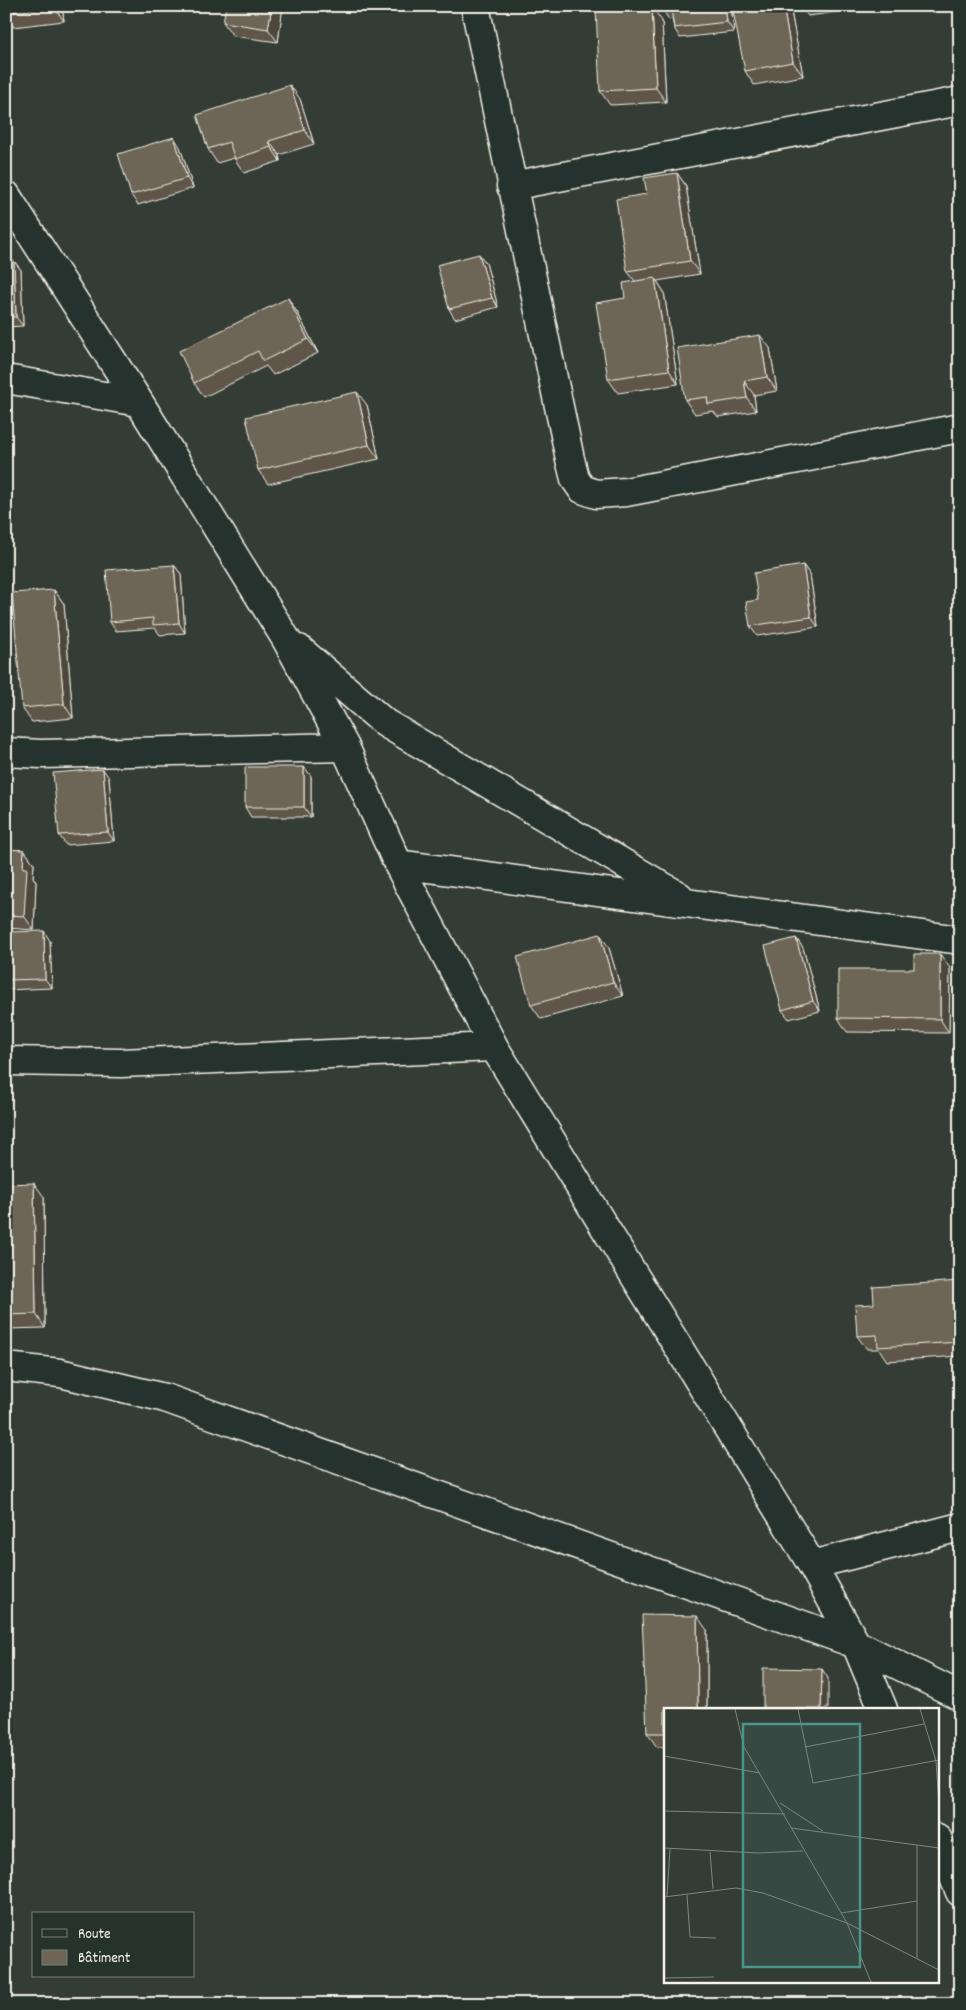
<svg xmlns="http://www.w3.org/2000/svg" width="966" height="2010" viewBox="0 0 966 2010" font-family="Dekko,sans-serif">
<rect width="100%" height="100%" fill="#343d35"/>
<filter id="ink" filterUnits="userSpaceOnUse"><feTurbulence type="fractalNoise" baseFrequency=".02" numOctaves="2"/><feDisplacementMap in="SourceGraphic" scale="10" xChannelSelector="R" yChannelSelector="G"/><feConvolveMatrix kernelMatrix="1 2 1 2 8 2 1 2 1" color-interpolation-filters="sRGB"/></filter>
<g filter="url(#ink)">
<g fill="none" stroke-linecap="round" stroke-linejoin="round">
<g stroke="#f4f1e8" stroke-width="31">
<path id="street" d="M475 6 570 459 575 479 582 489 596 494 626 492 960 428
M511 186 960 101
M6 195 139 402 286 639 345 747 398 864 494 1047 812 1565 856 1644 883 1709
M6 379 139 402
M299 649 385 723 679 896
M6 752 41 754 345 747
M398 864 960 940
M6 1061 121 1063 494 1047
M6 1367 60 1373 165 1398 856 1644 960 1696
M812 1565 960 1527
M937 1838 960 1892"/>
</g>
<use href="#street" stroke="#26332d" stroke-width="28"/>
</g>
<path fill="#5e5749" stroke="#f4f1e8" d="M6 6H62L64 21 13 27 6 17Z
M283 6 278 42 233 36 223 22Z
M662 6H731L734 32 680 38 674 28 672 19 669 20 663 10Z
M790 6 803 76 754 85 745 71Z
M801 6H881L808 16Z
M662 21 666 102 610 105 600 91Z
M300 99 314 144 279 155 280 161 244 173 234 158 217 163 208 149Z
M180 147 193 188 138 205 131 195Z
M677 173 686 186 700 274 657 281 664 292 678 384 618 393 608 379 625 298 635 281 627 271 647 194Z
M6 261H14L21 270 23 326 6 327Z
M486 263 498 307 455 319 449 309Z
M297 312 318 353 273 375 266 366 204 397 194 383Z
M770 348 777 391 754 395 756 411 718 417 713 411 695 414 685 400Z
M367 405 379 459 268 484 258 470Z
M174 565 181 574 185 633 160 635 155 628 116 631 110 622Z
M803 565 810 575 818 627 757 636 750 626 758 600Z
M54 590 64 604 73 718 32 722 22 708Z
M304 767 311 776V817H251L245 807Z
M109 778 114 841 66 845 59 835Z
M6 849 24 850 34 864 33 877 36 882 34 930 6 928Z
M6 932 50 941 52 988 6 990Z
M796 938 803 948 820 1011 789 1019 782 1010Z
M609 948 623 996 541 1019 531 1005Z
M950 968 949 1033 847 1032 838 1018 914 969Z
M6 1184 44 1197 45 1328 6 1329Z
M960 1281V1356L887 1361 879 1349H867L857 1336 874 1304Z
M707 1630V1709H665V1747H657L647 1733Z"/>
<path fill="#4c473c" stroke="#f4f1e8" d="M54 6H62L64 21 54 7Z
M272 6H283L278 42 268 29Z
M725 6H731L734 32 727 22Z
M783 6H790L803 76 793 62Z
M652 7 662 21 666 102 656 88Z
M290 85 300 99 314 144 305 130Z
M174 137 180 147 193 188 187 178Z
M269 141 279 155 280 161 271 147Z
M677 173 686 186 700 274 690 261Z
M479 254 486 263 498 307 492 298Z
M14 261 21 270 23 326 16 317Z
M655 278 664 292 678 384 669 370Z
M288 298 297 312 318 353 308 339Z
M760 335 770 348 777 391 767 377Z
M744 381 754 395 756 411 747 398Z
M357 392 367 405 379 459 369 445Z
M174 565 181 574 185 633 179 623Z
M803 565 810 575 818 627 811 617Z
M54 590 64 604 73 718 64 704Z
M304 767 311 776V817L304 807Z
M103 769 109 778 114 841 108 832Z
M24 850 34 864 33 877 36 882 34 930 24 916 23 868Z
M44 931 50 941 52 988 45 979Z
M600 934 609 948 623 996 613 982Z
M796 938 803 948 820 1011 813 1001Z
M940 954 950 968 949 1033 940 1019Z
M34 1183 44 1197 45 1328 36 1314Z
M697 1616 707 1630V1709H698Z
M822 1669 828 1678V1709H821Z"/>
<path fill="#6d6555" stroke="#f4f1e8" d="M6 6H54V7L6 13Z
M226 6H272L268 29 223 22Z
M662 6H725L727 22 674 28 671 9 663 10Z
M732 6H783L793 62 745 71Z
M652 7 656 88 600 91 596 10Z
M290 85 305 130 269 141 271 147 235 159 229 142 208 149 197 115Z
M174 137 187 178 131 195 118 154Z
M677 173 690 261 627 271 616 199 647 194 644 178Z
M479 254 492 298 449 309 437 265Z
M6 261H14L16 317H6Z
M655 278 669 370 608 379 596 303 625 298 623 283Z
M288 298 308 339 263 361 258 351 194 383 179 351Z
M760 335 767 377 744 381 747 398 708 404 707 397 685 400 677 348Z
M357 392 369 445 258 470 246 417Z
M174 565 179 623 153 625V618L110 622 106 570Z
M803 565 811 617 750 626 746 602 758 600 754 573Z
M54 590 64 704 22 708 12 593Z
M245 767H304V807H245Z
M103 769 108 832 59 835 53 773Z
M6 849 24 850 23 868H27L24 916 6 915Z
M44 931 45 979 6 980V932Z
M600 934 613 982 531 1005 517 957Z
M796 938 813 1001 782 1010 765 946Z
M914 954H940V1019L838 1018V969H914Z
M34 1183 36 1314 6 1315V1184Z
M960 1281V1342L878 1347 877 1335 857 1336 855 1305 874 1304 873 1287Z
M642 1615 697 1616 698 1709H665V1733H647Z
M763 1668 822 1669 821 1709H763Z"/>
</g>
<g transform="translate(664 1708)">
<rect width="275" height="275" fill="#343d35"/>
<path fill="none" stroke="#81857d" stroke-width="1" d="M29 1H140M71 1 80 39 183 215 207 274M134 1 149 75 275 52M256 1 272 53 275 96M141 39 260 16M0 48 96 65M116 95 159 123M0 103 121 106M127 120 275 140M253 137V250M0 140 94 145 139 143M46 144 49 181M23 187 26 229 52 230M3 188 6 141M0 189 72 180 99 185 183 215 275 262M177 205 253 193M0 270 50 269"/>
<path fill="#48958c" fill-opacity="0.15" stroke="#48958c" stroke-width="2.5" d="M79 16H196V259H79Z"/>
<rect width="275" height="275" fill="none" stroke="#f4f1e8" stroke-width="2.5"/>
</g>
<rect width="966" height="2010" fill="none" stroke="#26332d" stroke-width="25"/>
<rect x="12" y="12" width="941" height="1985" fill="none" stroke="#f4f1e8" stroke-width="2" filter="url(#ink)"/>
<rect x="32" y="1912" width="162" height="65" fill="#26332d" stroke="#787f78"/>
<rect x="42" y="1929" width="25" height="8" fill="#26332d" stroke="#787f78"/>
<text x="78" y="1938" font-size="15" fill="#f4f1e8">Route</text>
<rect x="42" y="1950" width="25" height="15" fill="#6d6555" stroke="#787f78"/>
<text x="78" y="1962" font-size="15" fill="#f4f1e8">Bâtiment</text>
</svg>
